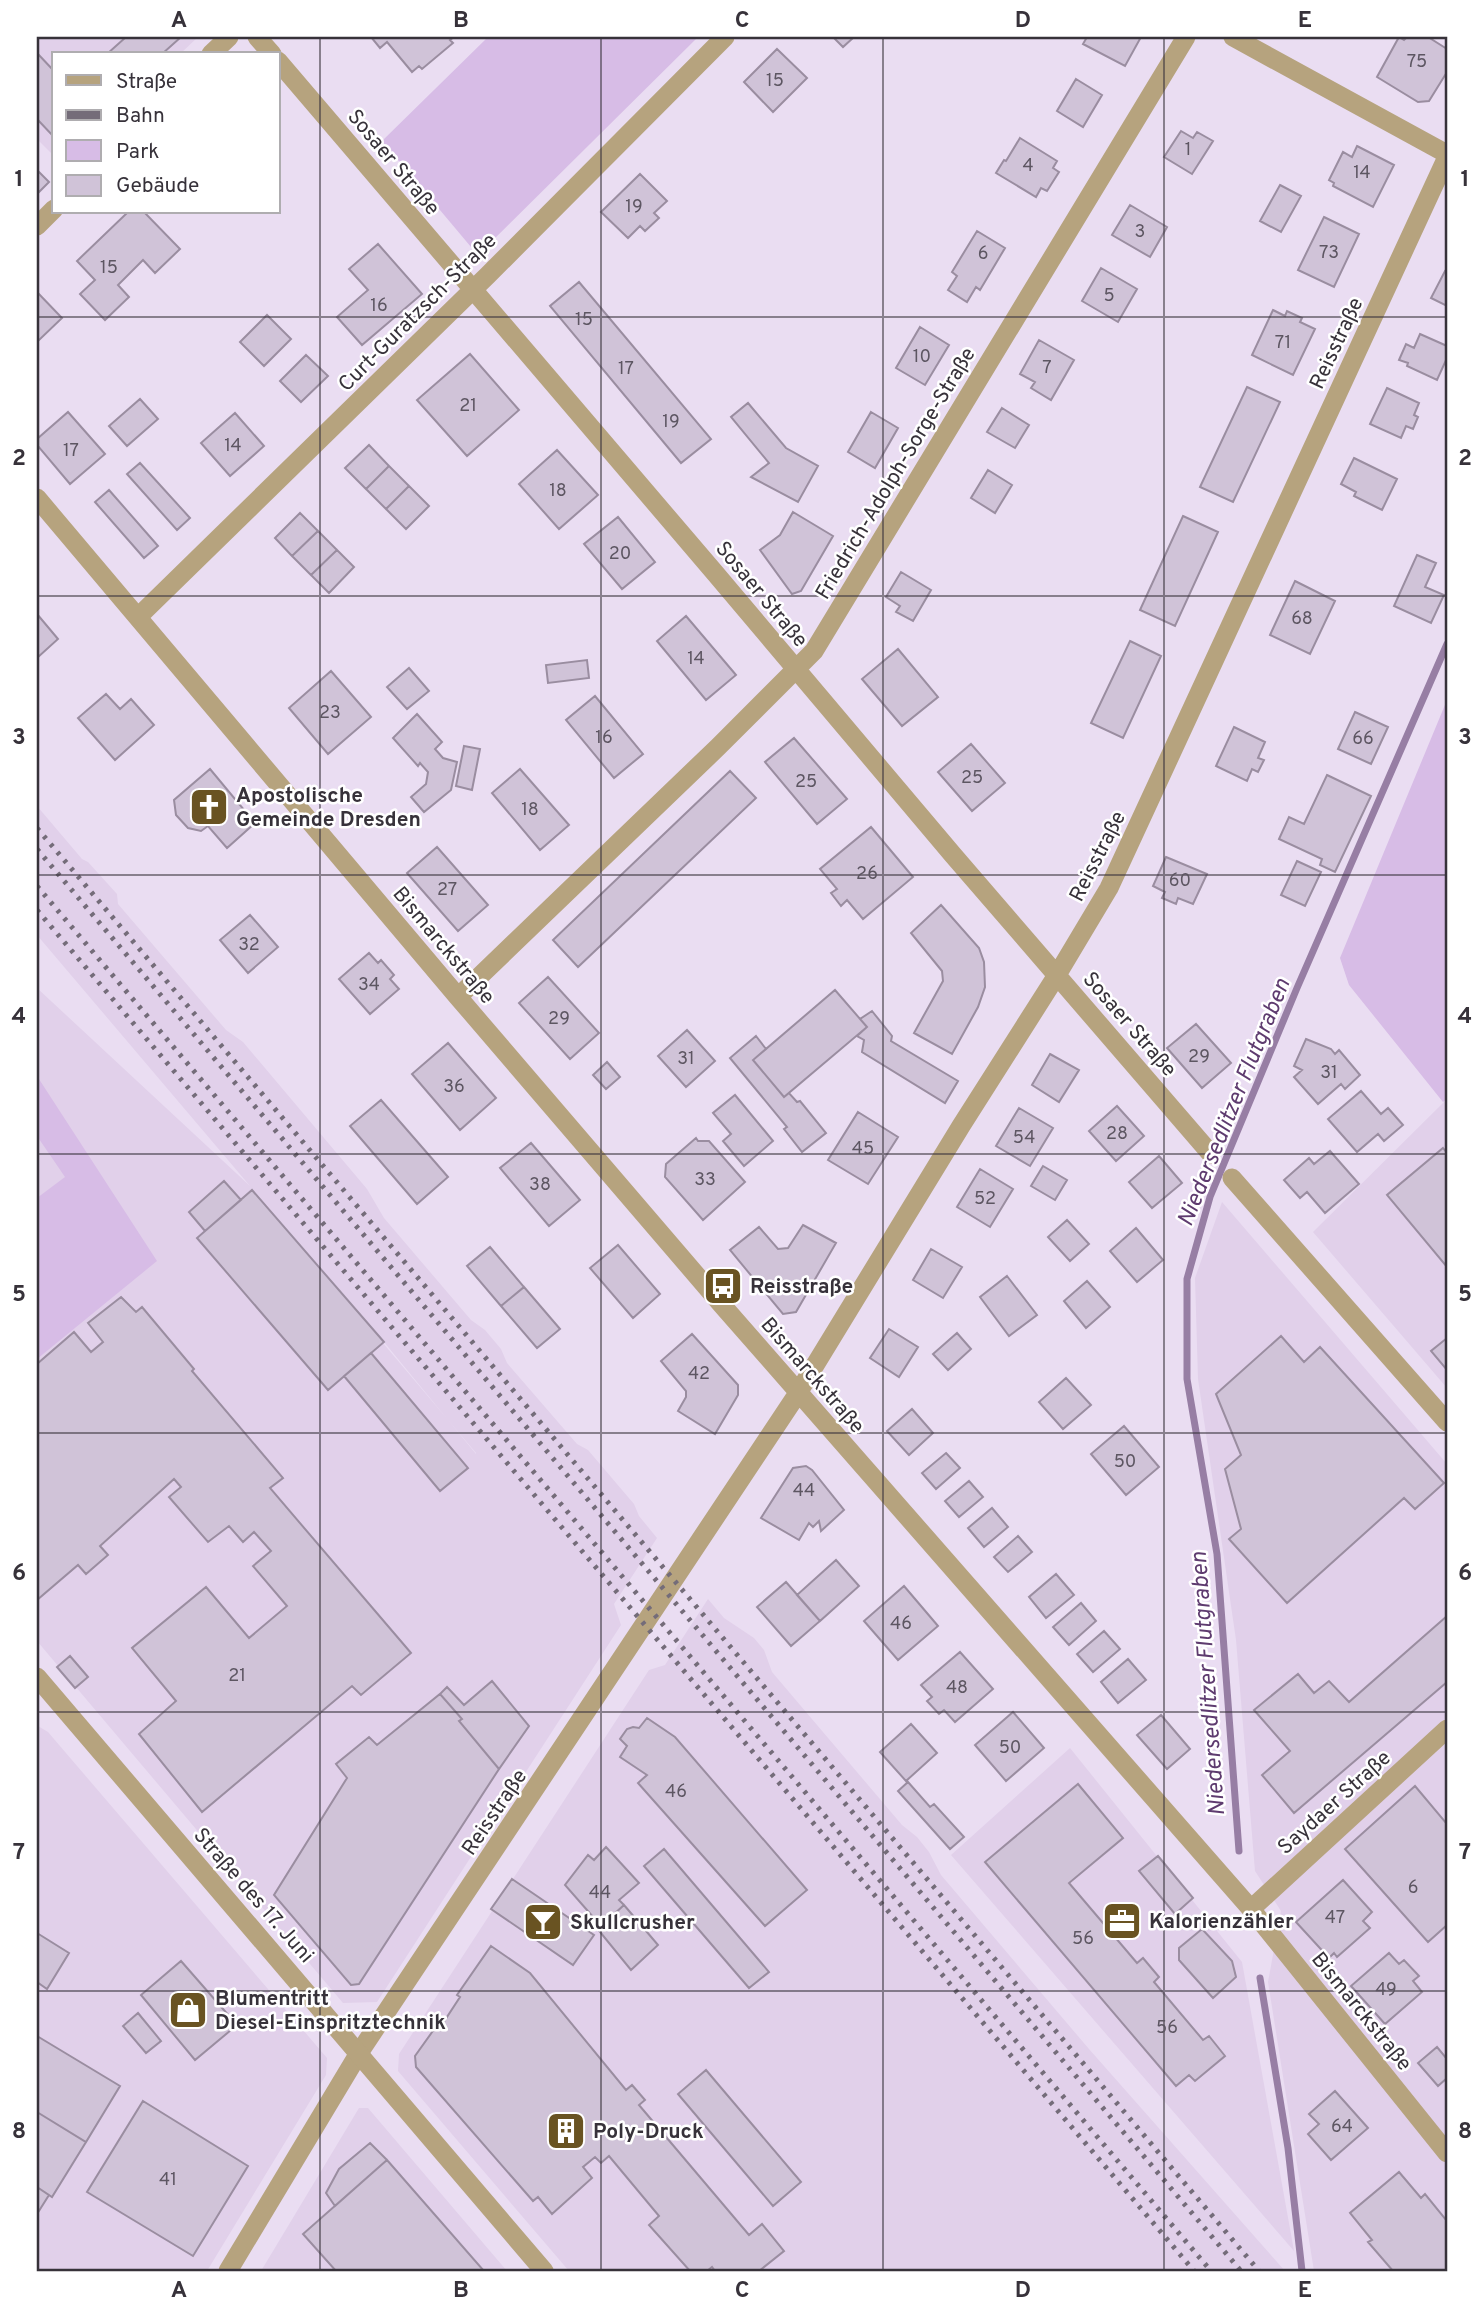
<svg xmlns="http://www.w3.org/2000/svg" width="1484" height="2308" viewBox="0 0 1484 2308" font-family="Overpass,sans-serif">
<rect width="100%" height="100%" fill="#eaddf2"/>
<path fill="#e1d0ea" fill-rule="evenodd" d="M37 37H198L180 54H54V156L37 139Z
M37 806 82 859 88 862 117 894 118 904 226 1030 243 1042 367 1189 384 1218 471 1320 485 1330 501 1349 507 1363 577 1444 588 1450 634 1504 639 1516 657 1538 614 1604 621 1625 377 2002 343 2003 37 1641V988L250 1186 37 935ZM333 1284 384 1342 476 1454V1453Z
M1447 1099V1388L1313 1232Z
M1222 1202 1447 1464V2271H1314L1268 1982 1281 1911 1255 1871 1236 1640 1198 1379 1195 1278Z
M708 1599 724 1618 754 1638 764 1650 772 1672 902 1825 917 1837 929 1852 941 1875 1089 2049 1285 2271H569L398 2071 399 2054 649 1670 665 1665Z
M38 1726 48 1732 327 2058 326 2075 207 2271H37Z
M1070 1748 1242 1962 1294 2251 951 1855Z
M359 2108H368L507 2271H261Z"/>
<path fill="#d7bce6" d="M488 37H698L485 248 477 251 471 247 382 141Z
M1447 700V1099L1443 1102 1349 985 1340 958Z
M37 1076 157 1261 37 1359V1198L65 1177 37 1136Z"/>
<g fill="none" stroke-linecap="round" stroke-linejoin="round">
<path stroke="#977ea4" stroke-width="7" d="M1239 1851 1217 1554 1187 1379V1279L1210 1197 1297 988 1447 644
M1260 1978 1288 2148 1302 2271"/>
</g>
<path fill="#d0c3d8" stroke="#9a8da0" stroke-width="2" d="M126 37H181L162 54H107Z
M371 37H454L450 40 453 43 422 69 419 66 412 72 387 42 380 48Z
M833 37H854L843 47Z
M1087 37H1141L1125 66 1083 44Z
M1399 37 1404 40 1407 37H1428L1447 49V72L1429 101 1418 102 1377 77Z
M777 49 807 78 773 112 744 82Z
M37 53 54 71V137L37 119Z
M1076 79 1102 95 1083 127 1057 111Z
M1181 131 1193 138 1197 132 1213 141 1192 174 1164 157Z
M1020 138 1057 161 1053 168 1059 172 1047 191 1041 188 1036 197 996 173 1004 160 1006 161Z
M1357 146 1394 165 1373 207 1333 186 1334 183 1329 180 1343 152 1352 157Z
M37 170 49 182 39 192 37 190Z
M640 174 667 201 654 213 659 218 645 231 640 226 628 238 601 212Z
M1280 185 1301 196 1281 232 1260 221Z
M1130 205 1167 227 1150 257 1112 235Z
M128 212H144L180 249 155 273 143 260 118 285 129 297 105 320 80 294 95 280 77 261Z
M1324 217 1359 234 1334 287 1298 270Z
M977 231 1005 248 980 290 976 287 967 302 948 290 957 276 952 272Z
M378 244 422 294 362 345 337 317 368 290 349 269Z
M1101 268 1137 289 1118 322 1082 301Z
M1445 271 1447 272V306L1431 298Z
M579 282 711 439 681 463 550 306Z
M37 292 62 318 37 342Z
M1273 310 1285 316 1287 311 1302 318 1300 322 1315 329 1293 375 1252 355Z
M267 315 291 339 264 366 240 342Z
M920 327 949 345 925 385 896 368Z
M1420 334 1447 346V358L1437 380 1407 366 1408 363 1399 360 1406 344 1414 348Z
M1039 340 1074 360 1051 400 1031 388 1035 382 1020 374Z
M470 354 519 410 467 456 417 400Z
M306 355 328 376 301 402 280 381Z
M1247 387 1280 402 1233 502 1200 487Z
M1387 388 1419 403 1414 415 1418 417 1413 429 1406 426 1401 438 1370 424Z
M140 399 158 419 127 446 109 426Z
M748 403 786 448 818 466 798 502 751 477 769 463 731 417Z
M1002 408 1029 425 1015 448 987 432Z
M68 412 105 454 70 484 37 445V439Z
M871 412 898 428 875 468 848 452Z
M235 413 264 446 230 476 201 443Z
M369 445 389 466 366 489 345 468Z
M557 450 598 495 559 529 519 484Z
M1354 458 1397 479 1382 510 1354 496 1356 492 1341 484Z
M140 463 190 518 177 530 127 474Z
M389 466 409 486 386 509 366 489Z
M988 470 1012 485 995 513 971 498Z
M409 486 429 506 406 529 386 509Z
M109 490 158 546 144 558 95 502Z
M793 512 833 536 801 591 792 594 760 550 780 535Z
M300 513 318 531 292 556 275 538Z
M1183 516 1218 532 1175 626 1140 610Z
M618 517 655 562 622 589 584 544Z
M318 531 337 550 311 575 292 556Z
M337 550 354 567 329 593 311 575Z
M1417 555 1436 563 1425 587 1444 595 1431 623 1394 606Z
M901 572 931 590 913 621 896 612 900 606 886 597Z
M1295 581 1335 601 1310 654 1270 635Z
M37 614 58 639 37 658Z
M686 616 736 675 706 700 657 641Z
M1130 641 1161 656 1123 738 1091 723Z
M898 649 938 697 902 726 862 679Z
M587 660 589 678 548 683 546 665Z
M409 668 429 691 407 709 387 687Z
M331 671 371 717 328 754 289 708Z
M106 694 120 709 131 699 154 725 115 760 78 718Z
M595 696 643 754 614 778 566 720Z
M1355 712 1388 727 1371 764 1338 749Z
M417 714 442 742 435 749 443 758 457 762 451 790 424 812 411 797 426 784 428 772 420 763 418 766 393 738Z
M1234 727 1265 742 1258 758 1264 760 1258 772 1252 769 1247 781 1216 766Z
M794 738 847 799 817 824 765 762Z
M971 744 1005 783 972 811 938 772Z
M464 746 480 749 472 790 456 786Z
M210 769 255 823 227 848 208 826 201 831 188 828 176 815 174 800Z
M520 769 569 825 540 850 492 793Z
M730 771 756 798 578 967 553 940Z
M1327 775 1371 796 1335 872 1320 865 1322 859 1279 839 1289 817 1304 824Z
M871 827 913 877 863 919 847 900 841 906 831 893 837 889 820 869Z
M437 847 488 905 458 931 407 873Z
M1166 857 1207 874 1193 904 1178 898 1176 904 1162 898 1165 892 1153 886Z
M1297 861 1321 872 1305 906 1281 895Z
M941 905 979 948 984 962 985 987 978 1007 952 1054 914 1033 943 981 942 971 911 933Z
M250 915 278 947 248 973 220 940Z
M369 953 378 963 381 960 394 975 390 979 399 989 370 1014 339 979Z
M548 977 599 1033 570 1059 519 1003Z
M835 990 867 1027 784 1097 753 1060Z
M872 1011 892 1036 891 1041 958 1081 945 1103 862 1052 864 1040 857 1036 867 1027 860 1019Z
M1196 1024 1231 1063 1202 1088 1167 1048Z
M687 1030 715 1061 686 1087 658 1056Z
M756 1036 766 1049 753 1060 784 1097 789 1093 797 1102 800 1101 826 1133 802 1152 784 1129 787 1127 730 1058Z
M1306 1039 1331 1049 1335 1054 1339 1050 1360 1075 1345 1089 1341 1084 1318 1104 1294 1077 1302 1070 1294 1066Z
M448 1043 496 1098 460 1130 412 1074Z
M1050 1054 1079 1070 1059 1102 1032 1085Z
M607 1062 620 1077 606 1089 593 1075Z
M1361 1091 1381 1114 1388 1108 1403 1125 1384 1141 1378 1134 1357 1152 1328 1119Z
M735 1095 773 1141 744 1166 723 1141 731 1134 713 1113Z
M381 1100 448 1177 417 1204 350 1126Z
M1117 1106 1144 1136 1116 1161 1089 1131Z
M1019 1108 1053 1128 1030 1166 996 1146Z
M858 1112 898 1137 868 1184 828 1160Z
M696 1138 698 1141H709L745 1182 703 1220 665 1177 666 1164Z
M531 1143 580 1200 549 1226 500 1168Z
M1443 1148 1447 1153V1267L1387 1195Z
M1330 1151 1359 1184 1325 1213 1307 1192 1300 1198 1284 1180 1309 1158 1314 1164Z
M1159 1156 1182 1183 1152 1208 1129 1182Z
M1043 1166 1067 1180 1055 1200 1031 1186Z
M980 1169 1013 1189 990 1227 957 1207Z
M224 1181 241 1200 205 1231 189 1212Z
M252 1190 384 1342 328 1390 197 1238Z
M1067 1220 1089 1244 1070 1261 1048 1237Z
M803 1225 836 1243 796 1312 783 1314 730 1250 759 1227 778 1249 788 1248Z
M1136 1228 1163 1260 1137 1282 1110 1251Z
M618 1245 660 1294 633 1318 590 1268Z
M490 1247 524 1287 501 1306 467 1266Z
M931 1249 962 1267 943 1298 913 1280Z
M1007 1276 1037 1315 1009 1336 980 1297Z
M1087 1281 1110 1307 1086 1328 1064 1301Z
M524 1287 560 1329 537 1348 501 1306Z
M121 1297 136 1312 142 1307 194 1369 192 1371 283 1478 270 1488 411 1653 361 1695 352 1686 202 1812 139 1734 176 1701 132 1648 206 1587 249 1638 287 1606 253 1566 271 1551 254 1532 243 1542 229 1526 208 1542 169 1497 181 1487 174 1479 100 1546 108 1555 86 1574 78 1565 37 1600V1364L74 1332 91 1352 103 1342 88 1323Z
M889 1329 918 1347 899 1377 870 1358Z
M957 1333 971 1349 948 1370 933 1354Z
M692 1334 738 1385V1395L715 1434 678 1411 686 1397V1391L661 1361Z
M1281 1336 1304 1362 1320 1347 1444 1483 1415 1509 1404 1498 1287 1603 1229 1539 1241 1529 1225 1469 1241 1455 1216 1394Z
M1447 1338V1370L1431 1351Z
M371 1353 468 1468 440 1491 344 1376Z
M1066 1378 1091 1405 1063 1429 1039 1402Z
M912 1409 933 1433 909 1455 887 1431Z
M1124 1426 1159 1467 1126 1495 1091 1454Z
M946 1453 960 1468 936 1489 922 1473Z
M806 1466 812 1470 844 1510 821 1531 819 1521 813 1527 809 1523 799 1540 761 1518 793 1468Z
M969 1481 983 1497 959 1517 945 1501Z
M992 1508 1008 1527 984 1547 968 1528Z
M1018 1536 1032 1552 1008 1572 994 1557Z
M836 1560 859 1586 820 1621 797 1595Z
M1056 1574 1074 1595 1046 1618 1029 1597Z
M786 1582 820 1621 791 1646 757 1607Z
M904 1586 938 1626 898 1660 864 1621Z
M1081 1603 1096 1621 1069 1645 1053 1627Z
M1447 1616V1682L1294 1813 1262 1775 1290 1751 1254 1710 1298 1674 1314 1693 1329 1681 1349 1702Z
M1104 1631 1120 1649 1093 1672 1077 1654Z
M960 1652 993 1689 955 1722 944 1710 939 1714 927 1701 932 1697 921 1685Z
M70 1656 88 1677 75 1688 57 1667Z
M1128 1659 1146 1680 1118 1703 1101 1682Z
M492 1681 529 1726 499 1769 459 1721 462 1719 440 1694 447 1687 464 1705Z
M440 1694 462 1719 459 1721 499 1769 359 1984 351 1985 274 1895 347 1778 336 1764 369 1737 377 1745Z
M1013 1712 1044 1748 1006 1781 975 1745Z
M1161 1715 1190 1749 1167 1769 1137 1735Z
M647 1718 675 1737 807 1890 765 1926 638 1783 647 1775 620 1757 627 1746 620 1739 627 1729 633 1727 639 1728Z
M911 1724 937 1753 906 1781 880 1752Z
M908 1782 930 1807 934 1804 964 1837 950 1849 898 1791Z
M1078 1784 1123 1838 1069 1883 1137 1963 1143 1958 1159 1977 1154 1982 1203 2040 1209 2036 1225 2056 1195 2081 1189 2075 1176 2086 985 1862Z
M1415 1786 1447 1824V1925L1428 1942 1345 1849Z
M606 1847 639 1883 619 1900 624 1905 601 1926 565 1885 588 1855 594 1860Z
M664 1849 769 1972 749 1988 644 1866Z
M1158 1856 1193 1898 1175 1914 1139 1871Z
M512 1879 594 1935 573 1965 491 1909Z
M1343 1880 1372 1912 1363 1921 1370 1928 1337 1957 1334 1953 1329 1958 1296 1922Z
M624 1905 658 1945 631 1970 596 1927 599 1924 601 1926Z
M1202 1929 1232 1961 1236 1977 1213 1998 1179 1960V1948Z
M37 1933 69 1953 47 1989 37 1982Z
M491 1946 530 1973 626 2090 632 2085 645 2100 639 2105 749 2235 762 2224 784 2251 759 2271H715L712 2267 707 2271H690L649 2225 659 2216 609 2156 601 2163 595 2157 583 2167 592 2178 552 2214 538 2197 533 2201 416 2067 415 2056 440 2021 443 2023 460 1997 457 1995Z
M1389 1953 1399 1964 1404 1960 1419 1976 1413 1981 1422 1992 1385 2024 1351 1986Z
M181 1961 237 2025 195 2060 141 1995Z
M138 2013 161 2041 146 2053 123 2026Z
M37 2036 120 2086 86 2142 37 2112Z
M1437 2047 1447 2059V2078L1438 2086 1418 2063Z
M706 2070 801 2182 773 2206 678 2094Z
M1335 2091 1368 2128 1331 2160 1308 2134 1319 2124 1309 2114Z
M143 2101 248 2166 193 2256 87 2192Z
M37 2112 86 2142 52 2197 37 2187Z
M370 2143 387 2160 335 2206 326 2193 339 2169Z
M387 2160 484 2271H336L303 2234Z
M1399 2172 1421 2198 1425 2194 1447 2221V2271H1393L1368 2242 1372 2240 1350 2213Z
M37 2187 49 2195 37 2214Z"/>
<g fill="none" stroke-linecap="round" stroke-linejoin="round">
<path stroke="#b6a37e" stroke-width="19" d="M257 37 272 54
M1233 37 1447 154
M211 54 229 37
M278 61 715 573 953 855 1211 1154
M37 226 54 209
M37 498 458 997 722 1305 1251 1909 1447 2153
M138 617 488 275 725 37
M458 997 718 747 814 651 1186 37
M1232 1178 1447 1422
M1251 1909 1447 1729
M228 2271 359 2053 798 1393 961 1126 1057 975 1109 888 1447 157"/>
<path stroke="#b6a37e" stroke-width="19" d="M37 1677 544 2271"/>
<path stroke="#746c79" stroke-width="5" stroke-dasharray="3.5 7" stroke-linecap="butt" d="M37 828 1259 2271
M37 849 1241 2271
M37 886 1211 2271
M37 910 1194 2271"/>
</g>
<path fill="none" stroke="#37323a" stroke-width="2" stroke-opacity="0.55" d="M320 37V2271M601 37V2271M883 37V2271M1164 37V2271M37 317H1447M37 596H1447M37 875H1447M37 1154H1447M37 1433H1447M37 1712H1447M37 1991H1447"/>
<defs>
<g id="church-square" transform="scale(2.0125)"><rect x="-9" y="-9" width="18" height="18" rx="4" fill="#695322" stroke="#fff"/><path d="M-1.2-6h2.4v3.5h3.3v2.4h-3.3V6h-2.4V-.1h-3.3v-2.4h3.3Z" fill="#fff"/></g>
<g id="bus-square" transform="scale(2.0125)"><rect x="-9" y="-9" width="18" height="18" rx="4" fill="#695322" stroke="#fff"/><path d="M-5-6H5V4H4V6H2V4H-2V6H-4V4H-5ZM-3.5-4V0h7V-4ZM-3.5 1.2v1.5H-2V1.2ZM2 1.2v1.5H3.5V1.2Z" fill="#fff"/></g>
<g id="office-square" transform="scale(2.0125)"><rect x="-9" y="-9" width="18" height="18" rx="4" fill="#695322" stroke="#fff"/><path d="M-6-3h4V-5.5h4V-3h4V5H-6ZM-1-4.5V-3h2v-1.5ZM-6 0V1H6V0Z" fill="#fff"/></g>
<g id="bar-square" transform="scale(2.0125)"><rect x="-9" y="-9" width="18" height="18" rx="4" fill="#695322" stroke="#fff"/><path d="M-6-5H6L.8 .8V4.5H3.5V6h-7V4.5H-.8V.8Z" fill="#fff"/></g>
<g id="shop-square" transform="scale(2.0125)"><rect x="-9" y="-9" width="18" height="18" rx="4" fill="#695322" stroke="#fff"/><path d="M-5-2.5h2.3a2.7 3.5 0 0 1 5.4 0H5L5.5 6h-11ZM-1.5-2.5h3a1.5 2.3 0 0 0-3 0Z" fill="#fff"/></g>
<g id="building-square" transform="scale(2.0125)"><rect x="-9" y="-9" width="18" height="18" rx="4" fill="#695322" stroke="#fff"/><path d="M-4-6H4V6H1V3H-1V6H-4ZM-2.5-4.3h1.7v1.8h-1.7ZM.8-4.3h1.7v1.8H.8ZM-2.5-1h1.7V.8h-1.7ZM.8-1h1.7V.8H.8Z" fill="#fff"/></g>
</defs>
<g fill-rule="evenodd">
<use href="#church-square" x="209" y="807"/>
<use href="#bus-square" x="723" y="1286"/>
<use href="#office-square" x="1122" y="1921"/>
<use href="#bar-square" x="543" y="1922"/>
<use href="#shop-square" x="188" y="2010"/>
<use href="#building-square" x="566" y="2131"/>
</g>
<g text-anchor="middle" stroke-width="5" stroke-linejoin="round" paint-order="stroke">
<g font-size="18" fill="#5d5662">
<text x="1417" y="67">75</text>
<text x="775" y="86">15</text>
<text x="1188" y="155">1</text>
<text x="1028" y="171">4</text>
<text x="1362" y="178">14</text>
<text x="634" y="212">19</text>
<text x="1140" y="237">3</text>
<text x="1329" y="258">73</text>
<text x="983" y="259">6</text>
<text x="109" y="273">15</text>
<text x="1109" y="301">5</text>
<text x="379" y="311">16</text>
<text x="584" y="325">15</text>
<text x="1283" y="348">71</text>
<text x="922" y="362">10</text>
<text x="1047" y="373">7</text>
<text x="626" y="374">17</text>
<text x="468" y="411">21</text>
<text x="671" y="427">19</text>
<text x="233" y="451">14</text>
<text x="71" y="456">17</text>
<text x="558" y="496">18</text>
<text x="620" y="559">20</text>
<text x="1302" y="624">68</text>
<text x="696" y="664">14</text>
<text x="330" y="718">23</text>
<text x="604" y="743">16</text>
<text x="1363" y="744">66</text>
<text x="972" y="783">25</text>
<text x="806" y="787">25</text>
<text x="530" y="815">18</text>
<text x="867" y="879">26</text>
<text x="1180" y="886">60</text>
<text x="447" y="895">27</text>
<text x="249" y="950">32</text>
<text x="369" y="990">34</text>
<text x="559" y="1024">29</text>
<text x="1199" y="1062">29</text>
<text x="686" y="1064">31</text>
<text x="1329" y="1078">31</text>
<text x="454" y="1092">36</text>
<text x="1117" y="1139">28</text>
<text x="1024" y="1143">54</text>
<text x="863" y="1154">45</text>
<text x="705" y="1185">33</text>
<text x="540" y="1190">38</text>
<text x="985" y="1204">52</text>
<text x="699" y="1379">42</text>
<text x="1125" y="1467">50</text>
<text x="804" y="1496">44</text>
<text x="901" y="1629">46</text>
<text x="237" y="1681">21</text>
<text x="957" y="1693">48</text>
<text x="1010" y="1753">50</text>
<text x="676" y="1797">46</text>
<text x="1413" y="1893">6</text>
<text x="600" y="1898">44</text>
<text x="1335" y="1923">47</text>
<text x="1083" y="1944">56</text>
<text x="1386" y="1995">49</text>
<text x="1167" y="2033">56</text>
<text x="1342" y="2132">64</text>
<text x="168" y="2185">41</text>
</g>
<g font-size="21" fill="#37323a" stroke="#fff">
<text transform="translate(394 162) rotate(50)" y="7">Sosaer Straße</text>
<text transform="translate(417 312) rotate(-45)" y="7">Curt-Guratzsch-Straße</text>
<text transform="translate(1336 343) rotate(-65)" y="7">Reisstraße</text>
<text transform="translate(895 473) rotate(-59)" y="7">Friedrich-Adolph-Sorge-Straße</text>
<text transform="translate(762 594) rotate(50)" y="7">Sosaer Straße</text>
<text transform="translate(1097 856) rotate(-63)" y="7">Reisstraße</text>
<text transform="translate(444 945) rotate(50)" y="7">Bismarckstraße</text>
<text transform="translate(1130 1024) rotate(49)" y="7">Sosaer Straße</text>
<text transform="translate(813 1375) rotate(49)" y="7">Bismarckstraße</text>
<text transform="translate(1334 1802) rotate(-42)" y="7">Saydaer Straße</text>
<text transform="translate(494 1812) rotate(-56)" y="7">Reisstraße</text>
<text transform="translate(254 1895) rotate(49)" y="7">Straße des 17. Juni</text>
<text transform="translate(1362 2011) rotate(51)" y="7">Bismarckstraße</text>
</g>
<g font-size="21" font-weight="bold" fill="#37323a" stroke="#fff" text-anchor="start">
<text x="236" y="802">Apostolische<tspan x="236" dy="24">Gemeinde Dresden</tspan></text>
<text x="750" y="1293">Reisstraße</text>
<text x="1149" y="1928">Kalorienzähler</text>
<text x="570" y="1929">Skullcrusher</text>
<text x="215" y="2005">Blumentritt<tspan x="215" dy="24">Diesel-Einspritztechnik</tspan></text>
<text x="593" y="2138">Poly-Druck</text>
</g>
<g font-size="23" font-style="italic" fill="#5e3b6f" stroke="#fff">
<text transform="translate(1233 1102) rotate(-68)" y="8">Niedersedlitzer Flutgraben</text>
<text transform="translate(1207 1684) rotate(-94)" y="8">Niedersedlitzer Flutgraben</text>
</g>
</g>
<rect width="1484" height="2308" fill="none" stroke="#ffffff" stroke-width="77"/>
<rect x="52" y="52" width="228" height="161" fill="#ffffff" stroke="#afadb0" stroke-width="2"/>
<rect x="66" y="75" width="35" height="10" fill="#b6a37e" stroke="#afadb0" stroke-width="2"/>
<text x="116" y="88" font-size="21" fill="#37323a">Straße</text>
<rect x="66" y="110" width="35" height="10" fill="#746c79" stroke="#afadb0" stroke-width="2"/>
<text x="116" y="122" font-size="21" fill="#37323a">Bahn</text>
<rect x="66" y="140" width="35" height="21" fill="#d7bce6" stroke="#afadb0" stroke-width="2"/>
<text x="116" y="158" font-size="21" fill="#37323a">Park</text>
<rect x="66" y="175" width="35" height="21" fill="#d0c3d8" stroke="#afadb0" stroke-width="2"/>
<text x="116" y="192" font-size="21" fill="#37323a">Gebäude</text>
<rect x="38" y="38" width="1408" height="2232" fill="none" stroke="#37323a" stroke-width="2.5"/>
<g font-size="23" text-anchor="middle" font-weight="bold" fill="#37323a">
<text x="179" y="27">A</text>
<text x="461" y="27">B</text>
<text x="742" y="27">C</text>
<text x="1023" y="27">D</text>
<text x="1305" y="27">E</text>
<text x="19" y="186">1</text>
<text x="1465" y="186">1</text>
<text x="19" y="465">2</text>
<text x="1465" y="465">2</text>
<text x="19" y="744">3</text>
<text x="1465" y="744">3</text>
<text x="19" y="1023">4</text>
<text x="1465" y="1023">4</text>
<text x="19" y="1301">5</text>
<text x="1465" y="1301">5</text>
<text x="19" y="1580">6</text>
<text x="1465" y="1580">6</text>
<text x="19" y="1859">7</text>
<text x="1465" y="1859">7</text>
<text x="19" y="2138">8</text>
<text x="1465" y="2138">8</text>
<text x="179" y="2297">A</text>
<text x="461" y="2297">B</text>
<text x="742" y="2297">C</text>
<text x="1023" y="2297">D</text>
<text x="1305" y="2297">E</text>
</g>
</svg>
